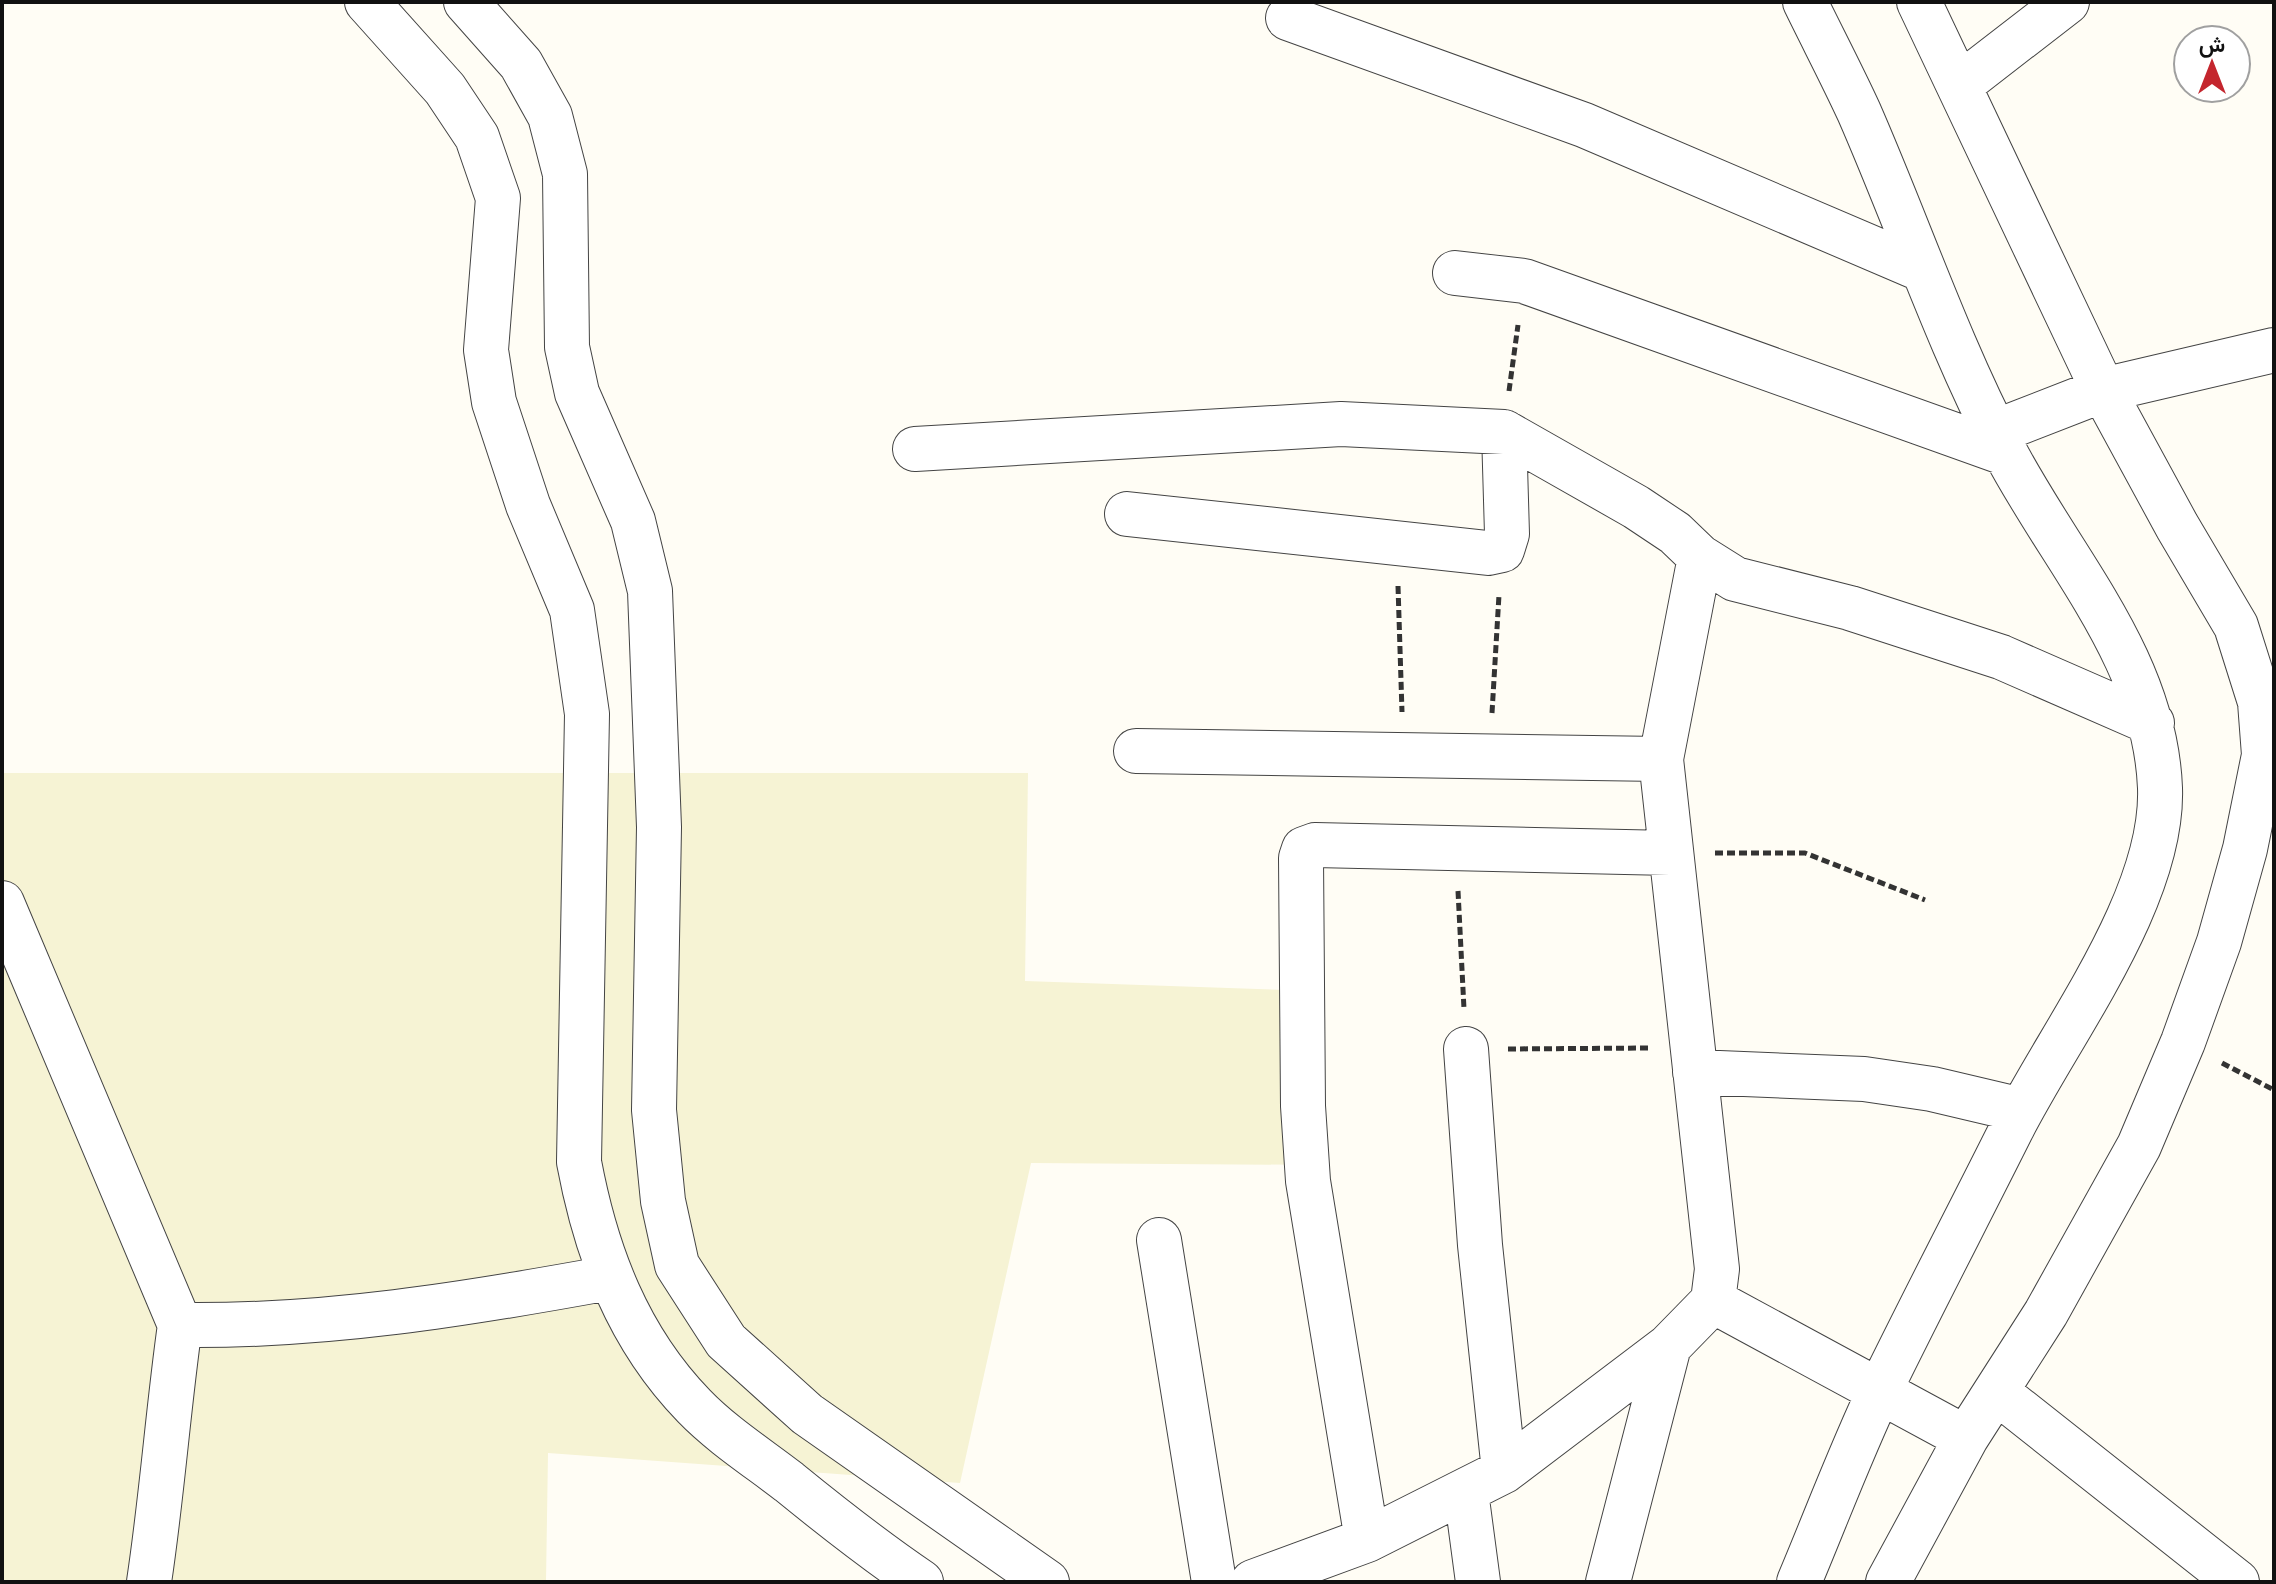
<svg xmlns="http://www.w3.org/2000/svg" width="2276" height="1584" viewBox="0 0 2276 1584" font-family="Georgia,Vazirmatn,serif">
<rect width="100%" height="100%" fill="#fffdf5"/>
<path fill="#f6f3d4" d="M2 773H1028L1025 981 1317 991 1326 1165 1031 1163 960 1483 548 1453 546 1582H2Z"/>
<g fill="none" stroke-linecap="round" stroke-linejoin="round">
<g stroke="#444" stroke-width="46">
<path id="minor" d="M367 2 445 89 477 137 498 198 486 350 494 402 528 505 572 610 587 714 579 1162C596 1253 628 1338 694 1406 722 1435 758 1458 789 1482 832 1517 875 1551 921 1582
M466 2 521 64 550 116 565 174 567 347 577 393 633 521 650 591 659 827 654 1110 663 1201 677 1265 726 1341 807 1414 1047 1582
M1288 18 1584 125 1921 269
M1961 84 2067 2
M1455 273 1524 281 2005 453
M1995 432 2103 390 2274 350
M915 449 1341 424 1504 432 1636 507 1675 533 1700 557 1735 579 1850 608 2001 657 2152 723
M1127 514 1488 553 1502 550 1507 534 1504 432
M1136 751 1661 759
M2 903 180 1325C325 1327 467 1304 609 1278
M1466 1049 1480 1245 1504 1471
M1695 1072 1864 1079 1932 1089 2021 1110
M1159 1240 1214 1582
M1713 1301 1966 1438
M1998 1393 2237 1582
M1466 1492 1478 1582
M1367 1540 1308 1181 1303 1106 1301 858 1304 849 1315 845 1670 853
M149 1582C162 1496 168 1410 180 1325
M1253 1582 1367 1540 1504 1471 1669 1346 1713 1301 1717 1269 1661 759 1700 557
M1608 1582 1669 1346
M1799 1582C1826 1518 1851 1451 1881 1388 1923 1302 1968 1216 2011 1130 2060 1033 2164 899 2160 788 2155 658 2062 561 2004 450 1947 341 1908 224 1859 112 1842 75 1823 39 1805 2
M1888 1582 1966 1438 2046 1313 2139 1146 2183 1042 2219 942 2245 849 2264 755 2260 702 2236 626 2177 526 2103 390 1919 2"/>
</g>
<path stroke="#333" stroke-width="5" stroke-dasharray="8 4" stroke-linecap="butt" d="M1509 391 1518 325
M1398 586 1402 712
M1492 713 1499 595
M1715 853H1805L1925 900
M1458 891 1464 1009
M1508 1049 1650 1048
M2222 1063 2274 1090"/>
<use href="#minor" stroke="#fff" stroke-width="44"/>
</g>
<rect width="2276" height="1584" fill="none" stroke="#111111" stroke-width="8"/>
<g transform="translate(2212 64)"><circle r="38" fill="#ffffff" stroke="#a0a0a0" stroke-width="2"/>
<path d="M0-6L14 30L0 20L-14 30Z" fill="#c4262e"/>
<text y="-12" font-size="22" font-weight="bold" text-anchor="middle" fill="#111111">ش</text>
</g>
</svg>
